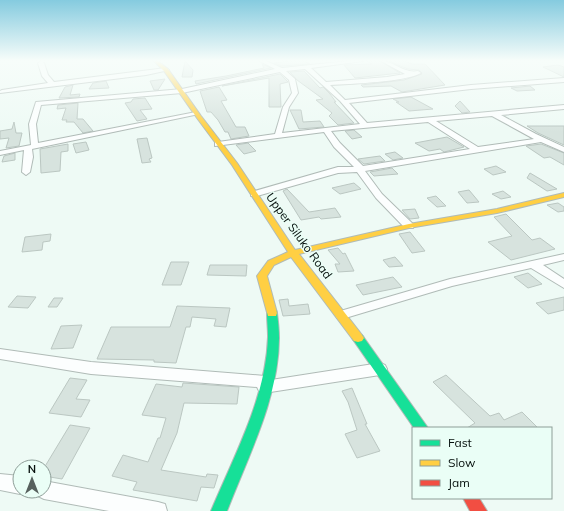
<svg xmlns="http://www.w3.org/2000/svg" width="564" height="511" viewBox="0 0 564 511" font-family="Mulish,sans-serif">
<rect width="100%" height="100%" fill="#eefaf5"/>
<path fill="#d7e3de" stroke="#bbc7c2" d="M185 61 193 70 192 77H182Z
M289 61H304L310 64 282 66 274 63Z
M367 61H380L400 73 355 78 344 65 372 64Z
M388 61H404L412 64H425L445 85 402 92 391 86 363 87 361 85 404 80 422 74 419 70 408 69Z
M262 64 271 68 196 84 195 81 226 76 264 68Z
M558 65 564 67V77L543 67Z
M304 71 320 88 323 87 330 94 336 102H334L354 123 338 125 329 116 332 113 316 100 323 99 297 80 290 72Z
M280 74 288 82 280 84 281 107H269V78L222 86Z
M165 79 158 90H154L150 81Z
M106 81 109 88 89 89 93 83Z
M73 85 70 95 80 94 79 97 59 98 65 87Z
M530 86 535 90 517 91 511 88Z
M219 87 227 100 221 101 236 127H245L249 136 231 139 228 132H225L218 120 211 112H207L200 91Z
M411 97 433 109 409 111 396 102H399L393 99Z
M145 98 152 109 140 110 147 119 137 121 125 103 131 102 133 99Z
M460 101 470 112 462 113 455 106Z
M78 103 77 119H83L93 131 83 133 74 122H66L67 120H62L66 108 57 109 58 105Z
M290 110H301L303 122 320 121 324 127 299 129Z
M14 122 16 133H22L19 146 6 148 9 138 0 139V131L12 129Z
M527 126H564V145L538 133Z
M354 130 362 137 352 139 345 131Z
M447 137 464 147 444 152 440 149 429 151 415 143Z
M147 138 152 158 149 159 151 162 142 163 137 139Z
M86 142 89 150 76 153 73 144Z
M248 143 256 151 244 154 236 145Z
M68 144V151L61 152 60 171 41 173 40 149Z
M541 144 564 153V165L550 157 544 158 526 146Z
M395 152 403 158 393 160 385 154Z
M15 153V160L2 162 4 156Z
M380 156 385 161 364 164 358 159Z
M496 166 506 172 493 175 484 169Z
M392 168 398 174 374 176 370 172Z
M530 173 557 189 547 191 527 178Z
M354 183 361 189 340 194 332 188Z
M287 189 309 212 335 208 341 217 321 219 319 217 301 220 283 191Z
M469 190 479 202 467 203 458 192Z
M503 191 511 197 501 199 492 194Z
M436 196 446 206 437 207 427 198Z
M558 203 564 207V211L558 212 547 205Z
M415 209 419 218 410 219 402 210Z
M506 214 532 240 540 238 555 249 511 260 488 242 512 236 494 217Z
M410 232 425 251 412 253 399 234Z
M51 234 50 241 43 242 42 250 22 252 25 237Z
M338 248 343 254 345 253 354 271 338 272 335 264H340L328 250Z
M395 257 403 266 389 267 383 260Z
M171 262H189L181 285H162Z
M210 265H247L246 276 207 275Z
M528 273 542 284 528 288 514 277Z
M393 277 402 287 363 295 356 285Z
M17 296 36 297 28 308 8 307Z
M564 297V310L548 314 536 303Z
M54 298H63L57 307H48Z
M288 299 289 306 308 304 310 314 283 316 279 300Z
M177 306 230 308 226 327 214 326 216 319 192 317 190 327H186L176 363 154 362V360L97 359 111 327H170Z
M82 325 73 348 51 349 61 326Z
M446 375 490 416 499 413 504 420 522 412 538 428H467L475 423 433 382Z
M70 378 87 380 76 399 90 400 81 417 49 413Z
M183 383 239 387 237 404 184 403 177 433 161 470 206 477 207 474 218 475 214 488 201 487 197 501 133 490 137 482 112 476 123 455 148 462 158 438H160L166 418 142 415 156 384 182 387Z
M352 388 367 424H365L380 451 357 458 345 434 357 430 348 402 342 391Z
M70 425 90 428 62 479 44 476V468Z"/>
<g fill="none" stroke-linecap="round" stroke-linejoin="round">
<g stroke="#b0bbb7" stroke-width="2">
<path id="street" d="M41 61 44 63 48 75 54 82 166 68 169 70 146 75 0 93V91L2 90 48 83 42 76 38 63Z
M260 61H266L282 68 348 61H363L311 68 326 82 387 77 405 74 381 61C394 61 404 74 418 71L421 73C407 82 349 84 330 85L345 100 471 85 564 78V82L471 89 349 103 367 123 564 105V109L501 115 536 134 564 147V152L541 142 365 171 382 194 413 224 414 226 413 228H405L376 198 357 172 338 173 257 196H251V192L338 167H354L334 147 324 132 215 146V142H218L275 134 283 107 292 93 289 80 280 72 182 93 41 105 36 124 38 143 196 112 199 114 32 149 33 157 30 172 26 175 22 172 24 150 0 155V151L31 145 29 124 36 102 182 89 275 69ZM305 69 340 101 360 124 282 133 289 107 298 93 295 79 286 71ZM492 116 534 139 478 147 436 121ZM428 122 470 149 363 166 340 143 331 131Z
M564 254V260L543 265 564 279V288L531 268 452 286 342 319 337 318 336 315 337 312 450 279Z
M0 349 91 362 265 376 271 380 380 363 385 365 387 369 385 373 380 375 264 393 259 391 257 387 91 374 0 359Z
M0 474 20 476V491H26L20 494 0 490Z
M44 481 158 502 165 504 167 511H109L44 499 38 496 35 491H44Z"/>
</g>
<g stroke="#b0bbb7" stroke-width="2">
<path id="fast" d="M272 309 276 310 277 313C278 321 279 329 279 338 279 398 248 456 227 511H211C234 456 266 398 268 337 268 329 267 321 267 313L268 310Z
M358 334 362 335 428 428H414L354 341 352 338 354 335Z"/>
</g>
<g stroke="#b0bbb7" stroke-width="2">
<path id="slow" d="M154 61H158L168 69 201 116 237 163 295 250 409 224 497 209 564 193V197L497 213 409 228 299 254 362 335 364 338 362 341 358 342 354 341 291 257 274 265 267 276 277 313 276 316H268L257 276 268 261 288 252 232 165 197 118 164 71Z"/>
</g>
<g stroke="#b0bbb7" stroke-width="2">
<path id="jam" d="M463 498H479L487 511H470Z"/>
</g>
<use href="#street" fill="#fcfefe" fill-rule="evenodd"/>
<use href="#fast" fill="#16e098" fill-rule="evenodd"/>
<use href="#slow" fill="#ffcf43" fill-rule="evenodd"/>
<use href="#jam" fill="#f24e42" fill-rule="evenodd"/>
</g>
<linearGradient id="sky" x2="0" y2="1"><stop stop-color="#85cbdf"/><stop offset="0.46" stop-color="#f7fdfa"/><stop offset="1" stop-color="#f7fdfa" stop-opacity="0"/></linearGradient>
<rect width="564" height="132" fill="url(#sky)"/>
<g text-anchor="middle" stroke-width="3" stroke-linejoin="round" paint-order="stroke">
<g font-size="12" fill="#050f0c" stroke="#eafef6">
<text transform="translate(299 236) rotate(54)" y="4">Upper Siluko Road</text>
</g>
</g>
<rect x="412" y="427" width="140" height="72" fill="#eafef6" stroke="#8e9e98"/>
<rect x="420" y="440" width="20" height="6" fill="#16e098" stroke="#8e9e98"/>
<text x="448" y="447" font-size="12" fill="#050f0c">Fast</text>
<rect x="420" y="460" width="20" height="6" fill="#ffcf43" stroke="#8e9e98"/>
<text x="448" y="467" font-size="12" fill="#050f0c">Slow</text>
<rect x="420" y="480" width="20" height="6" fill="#f24e42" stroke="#8e9e98"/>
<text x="448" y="487" font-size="12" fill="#050f0c">Jam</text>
<g transform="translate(32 479)"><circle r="19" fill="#eafef6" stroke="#8e9e98"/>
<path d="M0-3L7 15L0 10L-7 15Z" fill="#57615e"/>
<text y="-6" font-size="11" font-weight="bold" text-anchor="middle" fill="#050f0c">N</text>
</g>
</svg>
